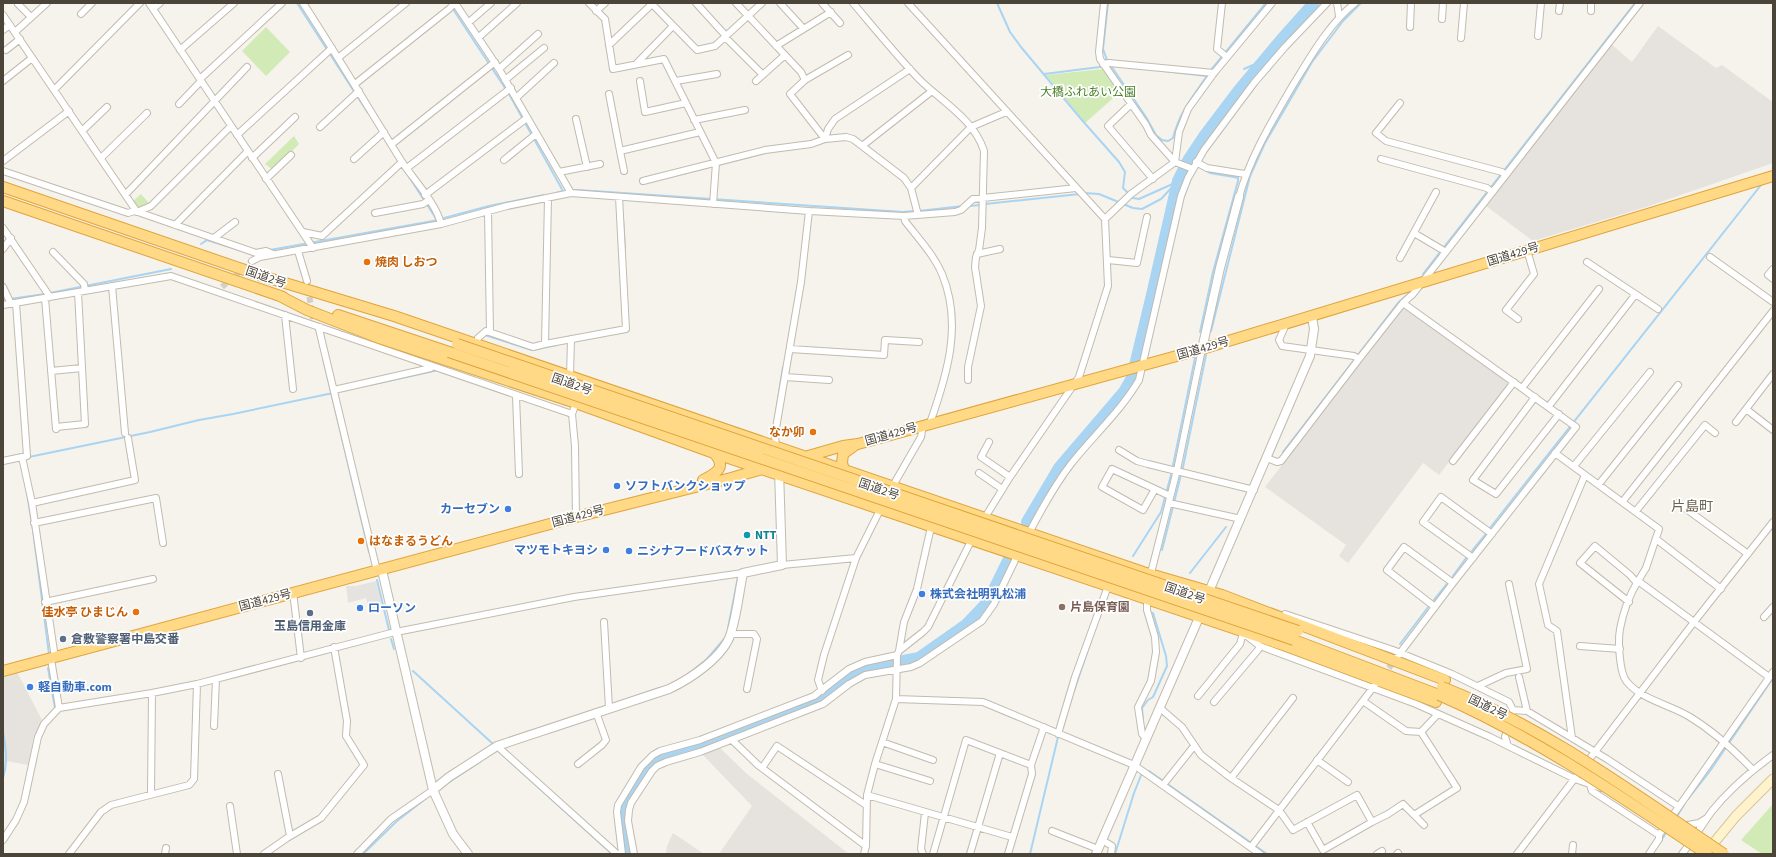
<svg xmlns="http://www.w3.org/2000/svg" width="1776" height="857" viewBox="0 0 1776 857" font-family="'Source Sans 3','Noto Sans JP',sans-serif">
<rect width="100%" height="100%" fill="#f6f3ec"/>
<path fill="#e6e2dd" d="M1658 26 1716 68 1722 65 1773 102V163L1646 207 1533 241 1486 206 1611 44 1632 62Z
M1404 306 1511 382 1439 475 1423 463 1348 563 1339 556 1346 545 1265 487Z
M17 672 42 720 34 735 28 765 7 761 3 776V676Z
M720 748 747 774 849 854H719L752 806 703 755Z
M673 833 704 854H666L667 846Z"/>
<path fill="#d2eab5" d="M266 27 290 52 266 76 242 51Z
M1103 69 1119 93 1085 123 1046 75Z
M294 136 299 144 273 170 265 164Z
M141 194 149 203 139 208 133 201Z
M1773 804V854H1762L1741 840Z"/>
<path fill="#e5e3e0" d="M376 581 383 609 370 613 366 598 348 603 346 586H356Z"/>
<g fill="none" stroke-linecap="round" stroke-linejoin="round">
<path stroke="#a9d4f2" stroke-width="2" d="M297 3 368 113
M449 3 509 94 563 191
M997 3 1010 32 1021 47 1081 119 1119 162 1125 172 1123 188 1133 198 1139 199 1177 182
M1108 3 1103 49 1107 60 1146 117 1156 135 1162 140 1168 141 1173 138C1179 113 1193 96 1207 76H1209
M1244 69 1253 65 1258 66
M1156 70 1207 76
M1211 70 1266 3
M1044 74 1100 67
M391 149 437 220
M1189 159 1195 164
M1198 166 1210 173 1234 177 1238 178V181L1213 272 1200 332
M556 193 563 191 578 190 903 212 915 211
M1084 193 1099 194 1133 208 1142 209 1161 199 1178 181
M985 204 1080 194
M969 206 980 205
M919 211 963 206
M623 218 625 248
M201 244 207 240 252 254
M270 250 433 221 489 206 544 195
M1423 274 1635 3
M50 293 171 269
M3 300 45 294
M1211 331 1250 176 1265 143 1312 62 1343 21 1361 3
M485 335 532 350 557 345
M323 358 369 552
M370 385 438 370
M776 412 783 367
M1283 452 1398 303 1409 293
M29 457 150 432 199 420 233 414 333 393
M26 487 33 530 49 654
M1490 528 1761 185
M1162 550 1183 467 1206 355
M1472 551 1486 534
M1133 556 1161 512 1171 475 1195 358
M1190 573 1226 527
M1453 576 1466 558
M377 580 389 630
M1434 600 1447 584
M728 628 738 577
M391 639 394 649
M1400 644 1429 606
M48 668 55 708
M413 671 492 743
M687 675 707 659 725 638
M1074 691 1092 638
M636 696 659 688
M1143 721 1142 708 1148 700 1153 697 1167 666 1166 656 1153 613
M3 732C6 748 8 762 3 778
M548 733 597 717
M496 749 611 853
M1149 771 1267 854
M443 786 480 762
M29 793 33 769
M1688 799 1710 771 1773 678
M1676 818 1685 803
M1661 841 1667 831
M363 854 397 821 429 796
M1030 854 1058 737
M1115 854 1134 793 1142 773"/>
<path stroke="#a9d4f2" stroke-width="12" d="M1027 522 1059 468 1124 392 1132 378 1152 295 1178 181 1189 159 1205 135 1239 90 1281 40 1314 3
M628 854 623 808 628 797 650 766 659 758 707 745 823 698 855 673 863 669 919 658 966 625 988 602 1008 561"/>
<path stroke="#d4d0c8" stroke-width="6" stroke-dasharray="6 3" stroke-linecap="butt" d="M222 287 252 261
M308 288 313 319
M1383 675 1396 659"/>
<g stroke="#c2bbae" stroke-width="8">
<path id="minor" d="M149 3 313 248
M303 3C337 55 369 109 402 162 414 180 436 203 441 224
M455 3 499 69 571 193
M589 3 605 19 613 69 664 59 716 163 713 204
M651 3 697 50 715 46 762 3
M696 3 726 36
M736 3 801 72 805 80 790 94 825 139
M780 3 803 28
M822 3 840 23
M853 3C875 29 896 55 919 79 942 102 974 119 984 151L982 228 979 250 976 257 975 267 981 306 968 367V380
M908 3 1105 219 1108 286 1079 377 1010 477 984 519
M1104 3 1099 52 1100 59 1146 125 1151 135 1175 162 1193 169
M1222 3 1217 49 1227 57
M1337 3 1339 16
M18 4 31 17
M153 9 160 3
M596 11 605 3
M1559 11 1560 3
M1591 11V3
M81 14 92 3
M3 15 137 212 151 206 231 126
M1442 19 1443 3
M469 22 491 3
M1410 27 1411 3
M3 30 10 25
M15 32 47 3
M1538 36 1541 3
M479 37 517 3
M725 37 763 75
M1461 38 1464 3
M609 45 652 4
M776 46 831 12
M6 50 20 39
M180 50 234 3
M338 58 406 3
M637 63 673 26
M1103 64 1109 63 1214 73
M499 69 538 34
M200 79 282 3
M505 80 544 48
M805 80 848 55
M3 81 32 58
M640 81 645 112 686 103
M676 81 717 74
M756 81 785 55
M355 84 449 9 455 3
M54 90 140 3
M609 94 620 151 700 132
M516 98 554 63
M1400 103 1376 133 1386 141 1502 172 1506 175
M179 104 201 81
M1131 104 1108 126 1153 179
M576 119 587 167
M694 120 745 110
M320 127 359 91
M82 131 107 107
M237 135 332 48
M825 139 828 129 835 119 910 69
M392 144 495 62
M862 146 932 91
M620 151 624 171
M101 158 147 113
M252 158 295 117
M354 159 384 132
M1381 159 1487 188 1492 192
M504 160 536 134
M3 161 69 111
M1196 162 1207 168 1245 174
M407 168 511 88
M3 171 128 213 135 211 256 253 266 251 273 254
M559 172 600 164
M266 179 291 155
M643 181 765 150 811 144 825 139 846 137 853 139 904 178 911 188 918 215
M911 188 971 127 1006 112
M126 194 247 67
M425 195 527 118
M1239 197C1250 157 1272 121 1293 85 1311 56 1328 25 1355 3
M488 211 490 332
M375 213 423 204 429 200
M904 216 905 221C918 238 934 255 942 274 963 324 947 375 930 423
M1105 219 1131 194 1175 162 1179 132 1188 109 1214 73 1272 3
M175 225 248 151
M3 228 50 297
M303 232 322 236 402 162
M1414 233 1446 252
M214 238 235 222
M3 249 11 238
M298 251 307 281
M53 252 84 284 85 291
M977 254 1000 249
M1710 257 1773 302
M1400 258 1436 192
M1108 260 1137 263 1147 217
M252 261 260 257 441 224 507 206 571 193 809 211 904 216 955 212 961 210 973 199 1076 188
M1587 262 1658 309
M1773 269 1768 275 1773 279
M112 286 125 433
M3 287 11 304
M45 298 56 429
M16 303 27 456 22 457 32 503 55 658
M3 305 171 276 572 414
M285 315 293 389
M1518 319 1506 310 1534 274 1527 250
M1286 324 1279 340 1282 346 1354 356 1359 359
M320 327 319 329 377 571
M478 338 486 331 533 347 545 344 548 198
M545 344 626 329 619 197
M790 349 884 355 885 340 919 342
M51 371 82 368
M570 376 571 339
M785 377 829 380
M1522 388 1599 289
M334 390 431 368 432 366
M516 396 519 474
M1535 397 1473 480 1496 494 1559 414
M576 403 572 414 575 446 576 517
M1549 406 1635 295
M1746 409 1773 430
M1736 422 1773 374
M56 427 85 424 78 292
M989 442 981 457 1010 477
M776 449 775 434 801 282 809 211
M1119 450 1137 461 1148 464 1254 490
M1555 453 1659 529 1646 568 1638 581 1769 677
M1267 458 1277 462 1281 461 1359 359 1403 303 1413 294 1640 3
M3 461 22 457
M1453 461 1514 382
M1574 466 1650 372
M979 473 1002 489
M1599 484 1678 385
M891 489 921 437 923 425
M1155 489 1143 510 1102 487 1112 469 1170 496
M1623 501 1773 311
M32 503 135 480 128 438
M1169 503 1241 519
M1678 503 1748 554
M1636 511 1705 425 1715 433
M34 523 156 498 163 543
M1028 535C1041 510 1054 486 1071 464 1093 436 1121 411 1139 380L1181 196 1188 178 1204 150 1254 83 1285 47 1327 3
M1656 539 1721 589
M1473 558 1423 522 1441 497 1492 534
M782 565 856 558
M1151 573 1177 470 1202 349
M1638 581C1630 594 1623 613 1620 629 1618 640 1619 673 1627 682 1642 700 1671 705 1690 717 1713 731 1734 750 1753 770
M293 592 301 658
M45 602 153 579
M1629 602 1580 563 1595 546 1630 575 1637 583
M1435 607 1387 570 1404 547 1453 583
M1285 614 1393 650 1452 674 1509 702 1513 710 1505 737 1508 746
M1764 617 1773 607
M604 622 609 708
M731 634H754L757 639 747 689
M1580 646 1620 649
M899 651 904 622 917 589 931 527
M1397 657 1453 583 1576 427 1403 303
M1519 677 1527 711
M1478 686 1506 673 1527 669 1509 584
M822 691 818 680 824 655 856 558 881 508
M1198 696 1240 644 1243 633 1260 646 1416 704 1490 737 1575 779 1601 788
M896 699 983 702 1134 765 1260 854
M1363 701 1406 731 1421 732
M1214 702 1258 650 1260 646
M59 708 152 693 197 684 391 633 574 597 743 573
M1160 708 1182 727 1201 755 1231 778 1279 810 1293 830 1357 795 1372 822 1323 850 1307 822
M1513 710 1527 711 1607 759 1678 806
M214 726 216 679
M1058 734 1075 677 1108 586
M1572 738 1557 631 1548 625 1539 584 1585 475
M1146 739 1142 734 1138 707 1151 681 1156 652 1155 637 1147 610V599
M732 740 758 765 866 846
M882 742 933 760
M497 746 617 854
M1317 760 1348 782
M578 764 602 745 606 740 596 712
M875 764 930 781
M762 768 777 746 866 805
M278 774 290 836
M1231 778 1293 698
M1163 785 1194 746
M1590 785 1592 791 1659 835
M151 794 152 693
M867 795 1012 837
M230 806 237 854
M1648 809 1666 821
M1414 815 1457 788 1421 732 1438 714
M1372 822 1388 814 1403 804 1424 825
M1682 826 1699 823 1707 818
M1052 831 1098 849
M3 840 16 820 24 802 38 737 44 724 59 708 51 659
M1102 840 1112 846 1111 854
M1251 847 1375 685
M69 854 101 812 111 805 189 785 194 779 197 684
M165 854 166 848
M264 854 287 838 321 818 364 765 346 736 347 721 334 647
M357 854 391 819 433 790
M622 854 617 812 618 805 641 767 653 755 660 751 700 740 814 696 849 669 865 662 897 655
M634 854 628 821 629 810 631 803 652 771 657 766 666 762 700 752 823 704 849 684 865 675 911 667 920 663 982 621 994 604 1018 554
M864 854 866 846 867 795 875 764 896 699 897 655 899 651 923 632 928 627 973 537
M923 854 921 849 925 813
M933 854 966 740 1031 765
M970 854 1000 753
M1008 854 1032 774 1031 765 1044 727
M1377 854 1382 851
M1397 854 1398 853
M1517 854 1694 622 1773 522
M1572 854 1573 845
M1649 854 1659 839V835L1773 672
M1682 854C1693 840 1702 825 1712 811 1729 790 1751 771 1773 755"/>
</g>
<g stroke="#c2bbae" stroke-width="10">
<path id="tertiary" d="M1202 349 1220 268 1239 197
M382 570 433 790 453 834 468 854
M1207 596 1310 356 1314 329 1312 316
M433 790 449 777 497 746 669 689C690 679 724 657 731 633 737 614 739 593 743 573L782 565 779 470
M1096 854 1201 613"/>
</g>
<g stroke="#d6c79b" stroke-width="11">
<path id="secondary" d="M1708 850 1736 816 1773 779"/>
</g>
<g stroke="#e0a43c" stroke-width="12">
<path id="trunk" d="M3 187 268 278
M3 201 283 297
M262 276 394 316 1143 572 1222 595 1445 680
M278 295 307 310 379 338 576 403 714 453 880 509 1286 646 1436 702
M338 315 449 352
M844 470 842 463 843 454 854 446
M703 480C717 473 727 467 714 453
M1294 640 1439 695
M3 671 576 517 731 478 843 446 858 444 1202 349 1773 176"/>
</g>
<use href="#minor" stroke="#fff" stroke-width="6"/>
<use href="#tertiary" stroke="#fff" stroke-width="8"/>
<use href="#secondary" stroke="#fff3cd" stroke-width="9"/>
<use href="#trunk" stroke="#ffd985" stroke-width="10"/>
<g stroke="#e0a43c" stroke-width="12" stroke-linecap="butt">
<path id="trunk-bridge" d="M457 344 1298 631
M449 352 1294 640
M1442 687C1545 727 1633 793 1724 854
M1439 695C1535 737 1620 796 1707 854"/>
</g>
<use href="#trunk-bridge" stroke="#ffd985" stroke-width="10"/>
</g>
<g fill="#e8710a" stroke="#fff" stroke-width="1.5">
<circle cx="367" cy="262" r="4"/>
<circle cx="813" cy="432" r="4"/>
<circle cx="361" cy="541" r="4"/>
<circle cx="136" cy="612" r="4"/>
</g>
<g fill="#3f7fe0" stroke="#fff" stroke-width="1.5">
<circle cx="617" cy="486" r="4"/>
<circle cx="508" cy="509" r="4"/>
<circle cx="606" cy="550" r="4"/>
<circle cx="629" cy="551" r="4"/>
<circle cx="922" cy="594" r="4"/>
<circle cx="360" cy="608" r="4"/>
<circle cx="30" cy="687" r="4"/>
</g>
<circle fill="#0f9aa8" stroke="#fff" stroke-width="1.5" cx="747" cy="535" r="4"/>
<circle fill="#8d6e63" stroke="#fff" stroke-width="1.5" cx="1062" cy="607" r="4"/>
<g fill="#5c6f8a" stroke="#fff" stroke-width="1.5">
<circle cx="310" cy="613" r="4"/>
<circle cx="63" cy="639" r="4"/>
</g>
<g text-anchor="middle" stroke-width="3.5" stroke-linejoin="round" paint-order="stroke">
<g font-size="12" fill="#4a7f2a" stroke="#fff">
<text x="1088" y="96">大橋ふれあい公園</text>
</g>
<g font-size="12" fill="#4b4439" stroke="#fff">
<text transform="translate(1513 254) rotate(-17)" y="4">国道429号</text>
<text transform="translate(266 277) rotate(19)" y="4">国道2号</text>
<text transform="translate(1203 348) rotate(-16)" y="4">国道429号</text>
<text transform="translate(572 384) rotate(19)" y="4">国道2号</text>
<text transform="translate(891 434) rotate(-16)" y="4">国道429号</text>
<text transform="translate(879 489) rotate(19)" y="4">国道2号</text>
<text transform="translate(578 516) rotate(-15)" y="4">国道429号</text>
<text transform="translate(1185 593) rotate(19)" y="4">国道2号</text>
<text transform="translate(265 600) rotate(-15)" y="4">国道429号</text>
<text transform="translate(1488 707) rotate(26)" y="4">国道2号</text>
</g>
<g font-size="12" font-weight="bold" fill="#c56008" stroke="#fff" text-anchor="start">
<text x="375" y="266">焼肉 しおつ</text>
<text x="805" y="436" text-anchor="end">なか卯</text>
<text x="369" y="545">はなまるうどん</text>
<text x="128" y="616" text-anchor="end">佳水亭 ひまじん</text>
</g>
<g font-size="12" font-weight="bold" fill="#366cbe" stroke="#fff" text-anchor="start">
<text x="625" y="490">ソフトバンクショップ</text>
<text x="500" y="513" text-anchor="end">カーセブン</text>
<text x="598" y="554" text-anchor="end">マツモトキヨシ</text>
<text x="637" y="555">ニシナフードバスケット</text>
<text x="930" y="598">株式会社明乳松浦</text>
<text x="368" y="612">ローソン</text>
<text x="38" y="691">軽自動車.com</text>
</g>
<g font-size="12" font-weight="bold" fill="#0d838f" stroke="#fff" text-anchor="start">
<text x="755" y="539">NTT</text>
</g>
<g font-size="12" font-weight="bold" fill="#785e54" stroke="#fff" text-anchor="start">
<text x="1070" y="611">片島保育園</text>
</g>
<g font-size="12" font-weight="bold" fill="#4e5e75" stroke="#fff">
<text x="310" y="630">玉島信用金庫</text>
<text x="71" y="643" text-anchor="start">倉敷警察署中島交番</text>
</g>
<g font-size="14" fill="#6e6250" stroke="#fff">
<text x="1692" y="511">片島町</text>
</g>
</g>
<rect width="1776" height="857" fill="none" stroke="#4b4439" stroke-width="8"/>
</svg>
